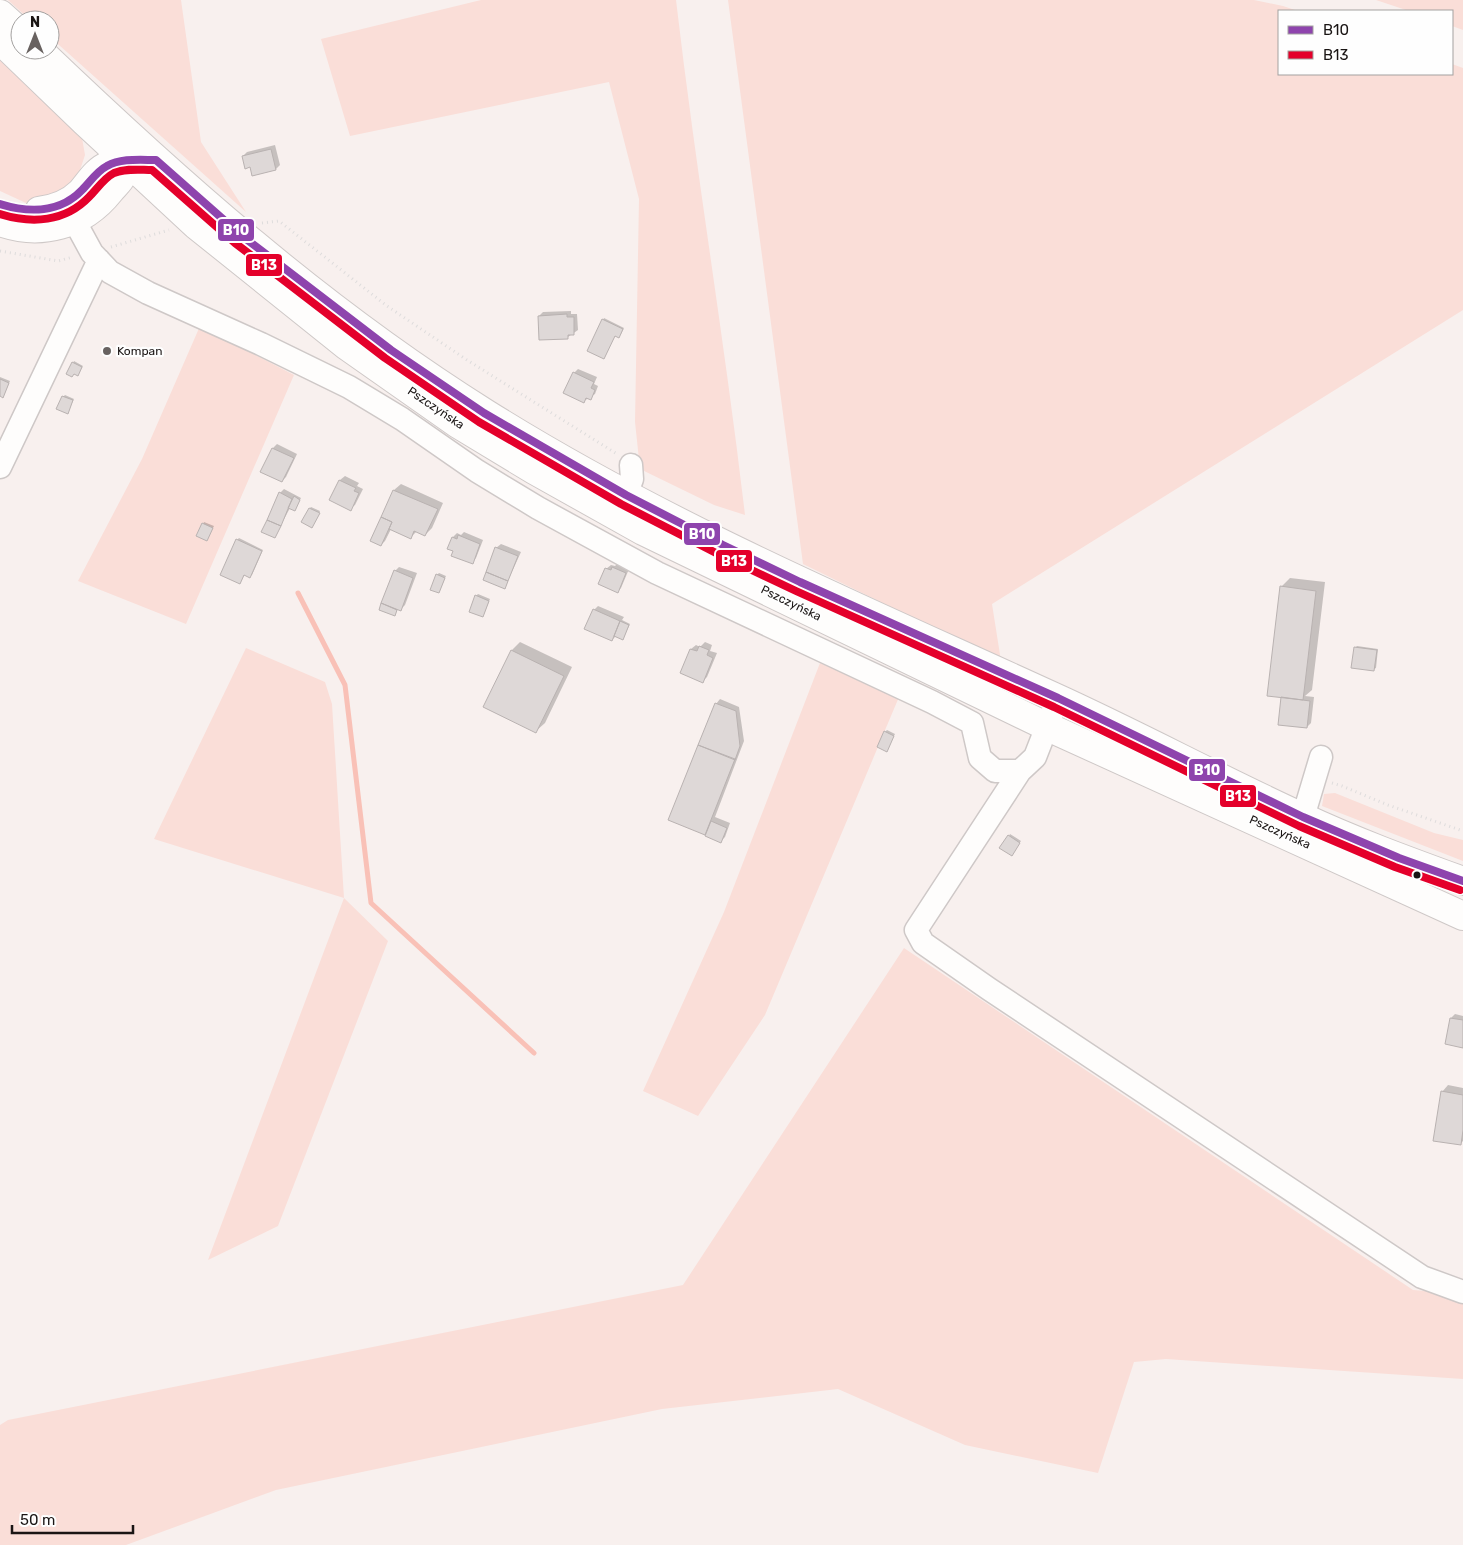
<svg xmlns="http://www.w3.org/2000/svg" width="1463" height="1545" viewBox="0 0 1463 1545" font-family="Rubik,sans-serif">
<rect width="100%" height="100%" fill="#f8f0ee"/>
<path fill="#faded8" d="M8 0H181L201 142 246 212 50 37V20H30Z
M481 0H676C696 172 725 343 745 515L714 505 640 469 635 422 639 199 609 82 350 136 321 39Z
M728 0H1254L1283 6 1298 11H1279V74H1452V64L1463 68V310L992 604 1001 661 803 564Z
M1376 0H1463V30L1452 26V11H1409Z
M0 53 82 138 85 155 78 176 59 198 26 203 0 191Z
M200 326 294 375 186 624 78 581 142 459Z
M246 648 325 682 332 704 344 898 388 941 278 1226 208 1260 344 898 154 839Z
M820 663 899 697 765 1015 698 1116 643 1091 724 912Z
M1335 793 1434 833 1463 840V861L1322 806 1324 794Z
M904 948 1413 1290 1463 1294V1379L1166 1359 1134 1362 1098 1473 965 1445 838 1389 662 1409 276 1490 126 1545H0V1425L8 1420 683 1285Z"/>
<path fill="#0003" d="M275 145 280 165 276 169 253 174 251 166 243 156 247 152Z
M571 311V314H577L578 330 568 337 539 316 543 312Z
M604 318 624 328 621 334H616L604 358 603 320Z
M74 361 83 366 78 375 73 363Z
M578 369 597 377 594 384 598 386 595 394 584 401 574 373Z
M0 377 10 381 4 395H0Z
M65 395 74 399 68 412 63 397Z
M277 444 297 454 286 477 282 481 273 448Z
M345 476 359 483 357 486 363 489 355 505 350 509 331 499 340 480Z
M401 484 443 503 432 528 425 535 417 531 410 538 391 529 385 541 381 545 372 541 394 490Z
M284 489 301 498 296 508H290L282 523 280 493Z
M311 507 320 511 313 525 310 508Z
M204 522 214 526 207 540 203 524Z
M464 532 483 540 476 558 472 562 454 550 453 537 457 533 461 535Z
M239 538 263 550 252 575 250 576 245 574 240 583 237 540Z
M501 544 521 552 506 585 496 548Z
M618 563 629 569 621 588 617 592 606 569 611 565 615 566Z
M399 567 417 573 405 605 401 609 398 608 395 614 380 609 395 571Z
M439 573 446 576 439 592 437 575Z
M1290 578 1325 582 1312 690 1305 696 1314 697 1311 723 1307 727 1283 697 1281 587Z
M478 594 490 599 484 614 476 596Z
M598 606 624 617 622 620 630 624 623 639 616 636 612 640 594 610Z
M520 642 572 667 545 723 536 731 512 650Z
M705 642 712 645 710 651 717 653 707 677 703 681 682 673 691 649 696 645 700 647Z
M1357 646 1378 649 1376 668 1374 669 1355 648Z
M720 699 739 707 744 741 715 817 730 823 725 837 721 841 709 830 705 833 716 704Z
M887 730 895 734 887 750 885 732Z
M1010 834 1021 841 1013 853 1009 836Z
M1455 1014 1463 1016V1046L1446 1043 1451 1018Z
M1448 1085 1463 1088V1141L1460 1144 1442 1092Z"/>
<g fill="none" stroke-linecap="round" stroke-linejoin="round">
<path stroke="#f9c1b7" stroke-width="5" d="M298 593 345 685 371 903 534 1053"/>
</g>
<path fill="#ded8d7" stroke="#b9b2b1" d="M271 149 276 170 252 176 250 167 245 169 242 156Z
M567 314V317H574V335H568V339L539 340 538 316Z
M602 319 623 329 619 338 615 336 604 359 587 351Z
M72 362 82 367 78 376 74 374 72 377 66 374Z
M573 372 594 382 591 388 595 390 591 400 586 398 584 403 563 393Z
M0 379 9 383 3 398 0 396Z
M62 396 73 400 68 414 56 409Z
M272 448 294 458 282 482 260 472Z
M339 480 356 488 354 491 359 493 351 511 329 500Z
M393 490 438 509 425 536 414 531 411 539 389 529 392 522 381 517Z
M279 492 292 499 281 526 267 520Z
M294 496 300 500 295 511 288 508Z
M309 508 320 513 312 528 301 522Z
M381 517 392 522 381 546 370 541Z
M267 520 281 526 275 538 261 532Z
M202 523 213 528 207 541 196 536Z
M458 535 480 544 473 564 451 556 453 551 447 549 452 537 457 539Z
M236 539 262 551 250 578 244 575 240 584 220 575Z
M495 547 518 556 508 581 486 572Z
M612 567 626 573 618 593 598 584 605 568 611 570Z
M394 570 413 578 401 611 381 603Z
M486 572 508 581 505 589 483 580Z
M436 574 445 578 439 593 430 590Z
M1280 586 1316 591 1303 700 1267 696Z
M475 595 489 601 483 617 469 612Z
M381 603 397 610 395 616 379 610Z
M593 609 620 621 612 641 584 629Z
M620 621 629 625 623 640 614 636Z
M699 646 709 650 707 655 713 658 703 683 680 673 690 649 697 651Z
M1354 647 1377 650 1374 671 1351 668Z
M511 650 564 676 536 733 483 707Z
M1281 697 1310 701 1307 728 1278 725Z
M715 703 736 711 740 746 735 760 698 745Z
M884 731 894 736 887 752 877 747Z
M698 745 735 759 705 835 668 820Z
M711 821 727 828 721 843 705 836Z
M1008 835 1020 843 1012 856 999 848Z
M1450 1018 1463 1020V1048L1445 1044Z
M1441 1091 1463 1095V1130L1461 1145 1433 1141Z"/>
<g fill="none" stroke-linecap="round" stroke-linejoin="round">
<g stroke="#cec8c7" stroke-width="25">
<path id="minor" d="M74 220 92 253 110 272 148 293 261 344 349 387 402 419 477 471 538 508 657 573 932 702 972 723 980 758 995 771H1020L1035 757 1058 698
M0 467 99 260
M626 495 632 479 631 465
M1020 771 916 930 923 943 989 989 1422 1277 1463 1292
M1303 817 1321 757"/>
</g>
<g stroke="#cec8c7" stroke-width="30">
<path id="major" d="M0 14 20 32
M0 40 85 122 196 225 347 346 458 424 534 470 643 531 1048 727 1463 916
M39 50C179 184 321 310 485 413 665 526 860 608 1052 696 1136 734 1217 778 1300 816 1353 841 1408 861 1463 881
M39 211C55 209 69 204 81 192 89 183 96 170 109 165 118 161 129 161 139 160
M0 222C41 237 83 225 110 191 114 186 120 181 122 176 126 167 127 155 129 145"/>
</g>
<path stroke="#dedcdc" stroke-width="3" stroke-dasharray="1 4" stroke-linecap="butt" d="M262 223 279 221 387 306 467 360 617 454
M111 247 169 230
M0 251 58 261 73 257
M1332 783 1342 786 1388 805 1463 831"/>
<use href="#minor" stroke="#fefdfc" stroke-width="22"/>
<use href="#major" stroke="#fefdfc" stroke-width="28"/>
<g stroke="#fefefe" stroke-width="11">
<path id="bus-1" d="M0 204C29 213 60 213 82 190 90 182 97 171 107 166 121 158 140 160 156 160L241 235 391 350 484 413 626 495 723 545 800 582 1058 698 1303 817 1399 858 1463 881"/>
</g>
<g stroke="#fefefe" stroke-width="11">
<path id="bus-2" d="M0 214C32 224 65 222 89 197 97 189 104 178 114 173 126 168 140 170 152 170L235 243 385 358 479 422 621 504 718 554 796 591 1054 707 1299 826 1395 867 1460 890"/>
</g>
<use href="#bus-1" stroke="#8e44ad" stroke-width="8"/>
<use href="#bus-2" stroke="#e4002b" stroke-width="8"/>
</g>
<circle fill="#686260" stroke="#fefefe" stroke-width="2" cx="107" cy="351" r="5"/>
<circle fill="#1a1514" stroke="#fefefe" stroke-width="2" cx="1417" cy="875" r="4.5"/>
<g text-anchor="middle" stroke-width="4.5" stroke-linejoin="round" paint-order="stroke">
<g font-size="12" fill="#1a1514" stroke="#fefefe" text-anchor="start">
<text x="117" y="355">Kompan</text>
</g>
<g font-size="12" fill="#1a1514" stroke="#fefefe">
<text transform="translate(436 408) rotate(34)" y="4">Pszczyńska</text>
<text transform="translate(791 603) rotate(26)" y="4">Pszczyńska</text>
<text transform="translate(1280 832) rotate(24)" y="4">Pszczyńska</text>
</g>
</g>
<g stroke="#fefefe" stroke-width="2">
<rect x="217" y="218" width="38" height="24" rx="5" fill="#8e44ad"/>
<rect x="245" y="253" width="38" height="24" rx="5" fill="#e4002b"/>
<rect x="683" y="522" width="38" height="24" rx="5" fill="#8e44ad"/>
<rect x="715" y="549" width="38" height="24" rx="5" fill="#e4002b"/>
<rect x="1188" y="758" width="38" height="24" rx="5" fill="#8e44ad"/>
<rect x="1219" y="784" width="38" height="24" rx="5" fill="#e4002b"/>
</g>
<g font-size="14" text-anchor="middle" font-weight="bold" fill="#fff">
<text x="236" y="235">B10</text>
<text x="264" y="270">B13</text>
<text x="702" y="539">B10</text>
<text x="734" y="566">B13</text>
<text x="1207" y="775">B10</text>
<text x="1238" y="801">B13</text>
</g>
<rect x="1278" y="10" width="175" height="65" fill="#fefefe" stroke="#a3a1a0"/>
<rect x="1288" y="26" width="25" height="8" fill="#8e44ad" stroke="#a3a1a0"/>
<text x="1323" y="35" font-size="15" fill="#1a1514">B10</text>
<rect x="1288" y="51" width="25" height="8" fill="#e4002b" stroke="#a3a1a0"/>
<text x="1323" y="60" font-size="15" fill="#1a1514">B13</text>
<g transform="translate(35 35)"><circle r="24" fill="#fefefe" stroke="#a3a1a0"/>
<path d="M0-4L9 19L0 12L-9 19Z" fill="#686260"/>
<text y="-8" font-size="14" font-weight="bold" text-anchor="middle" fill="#1a1514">N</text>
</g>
<path d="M12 1525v8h121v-8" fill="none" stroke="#1a1514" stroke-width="2.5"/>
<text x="20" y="1525" font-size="15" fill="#1a1514" stroke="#fefefe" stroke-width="4" paint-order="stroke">50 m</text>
</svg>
